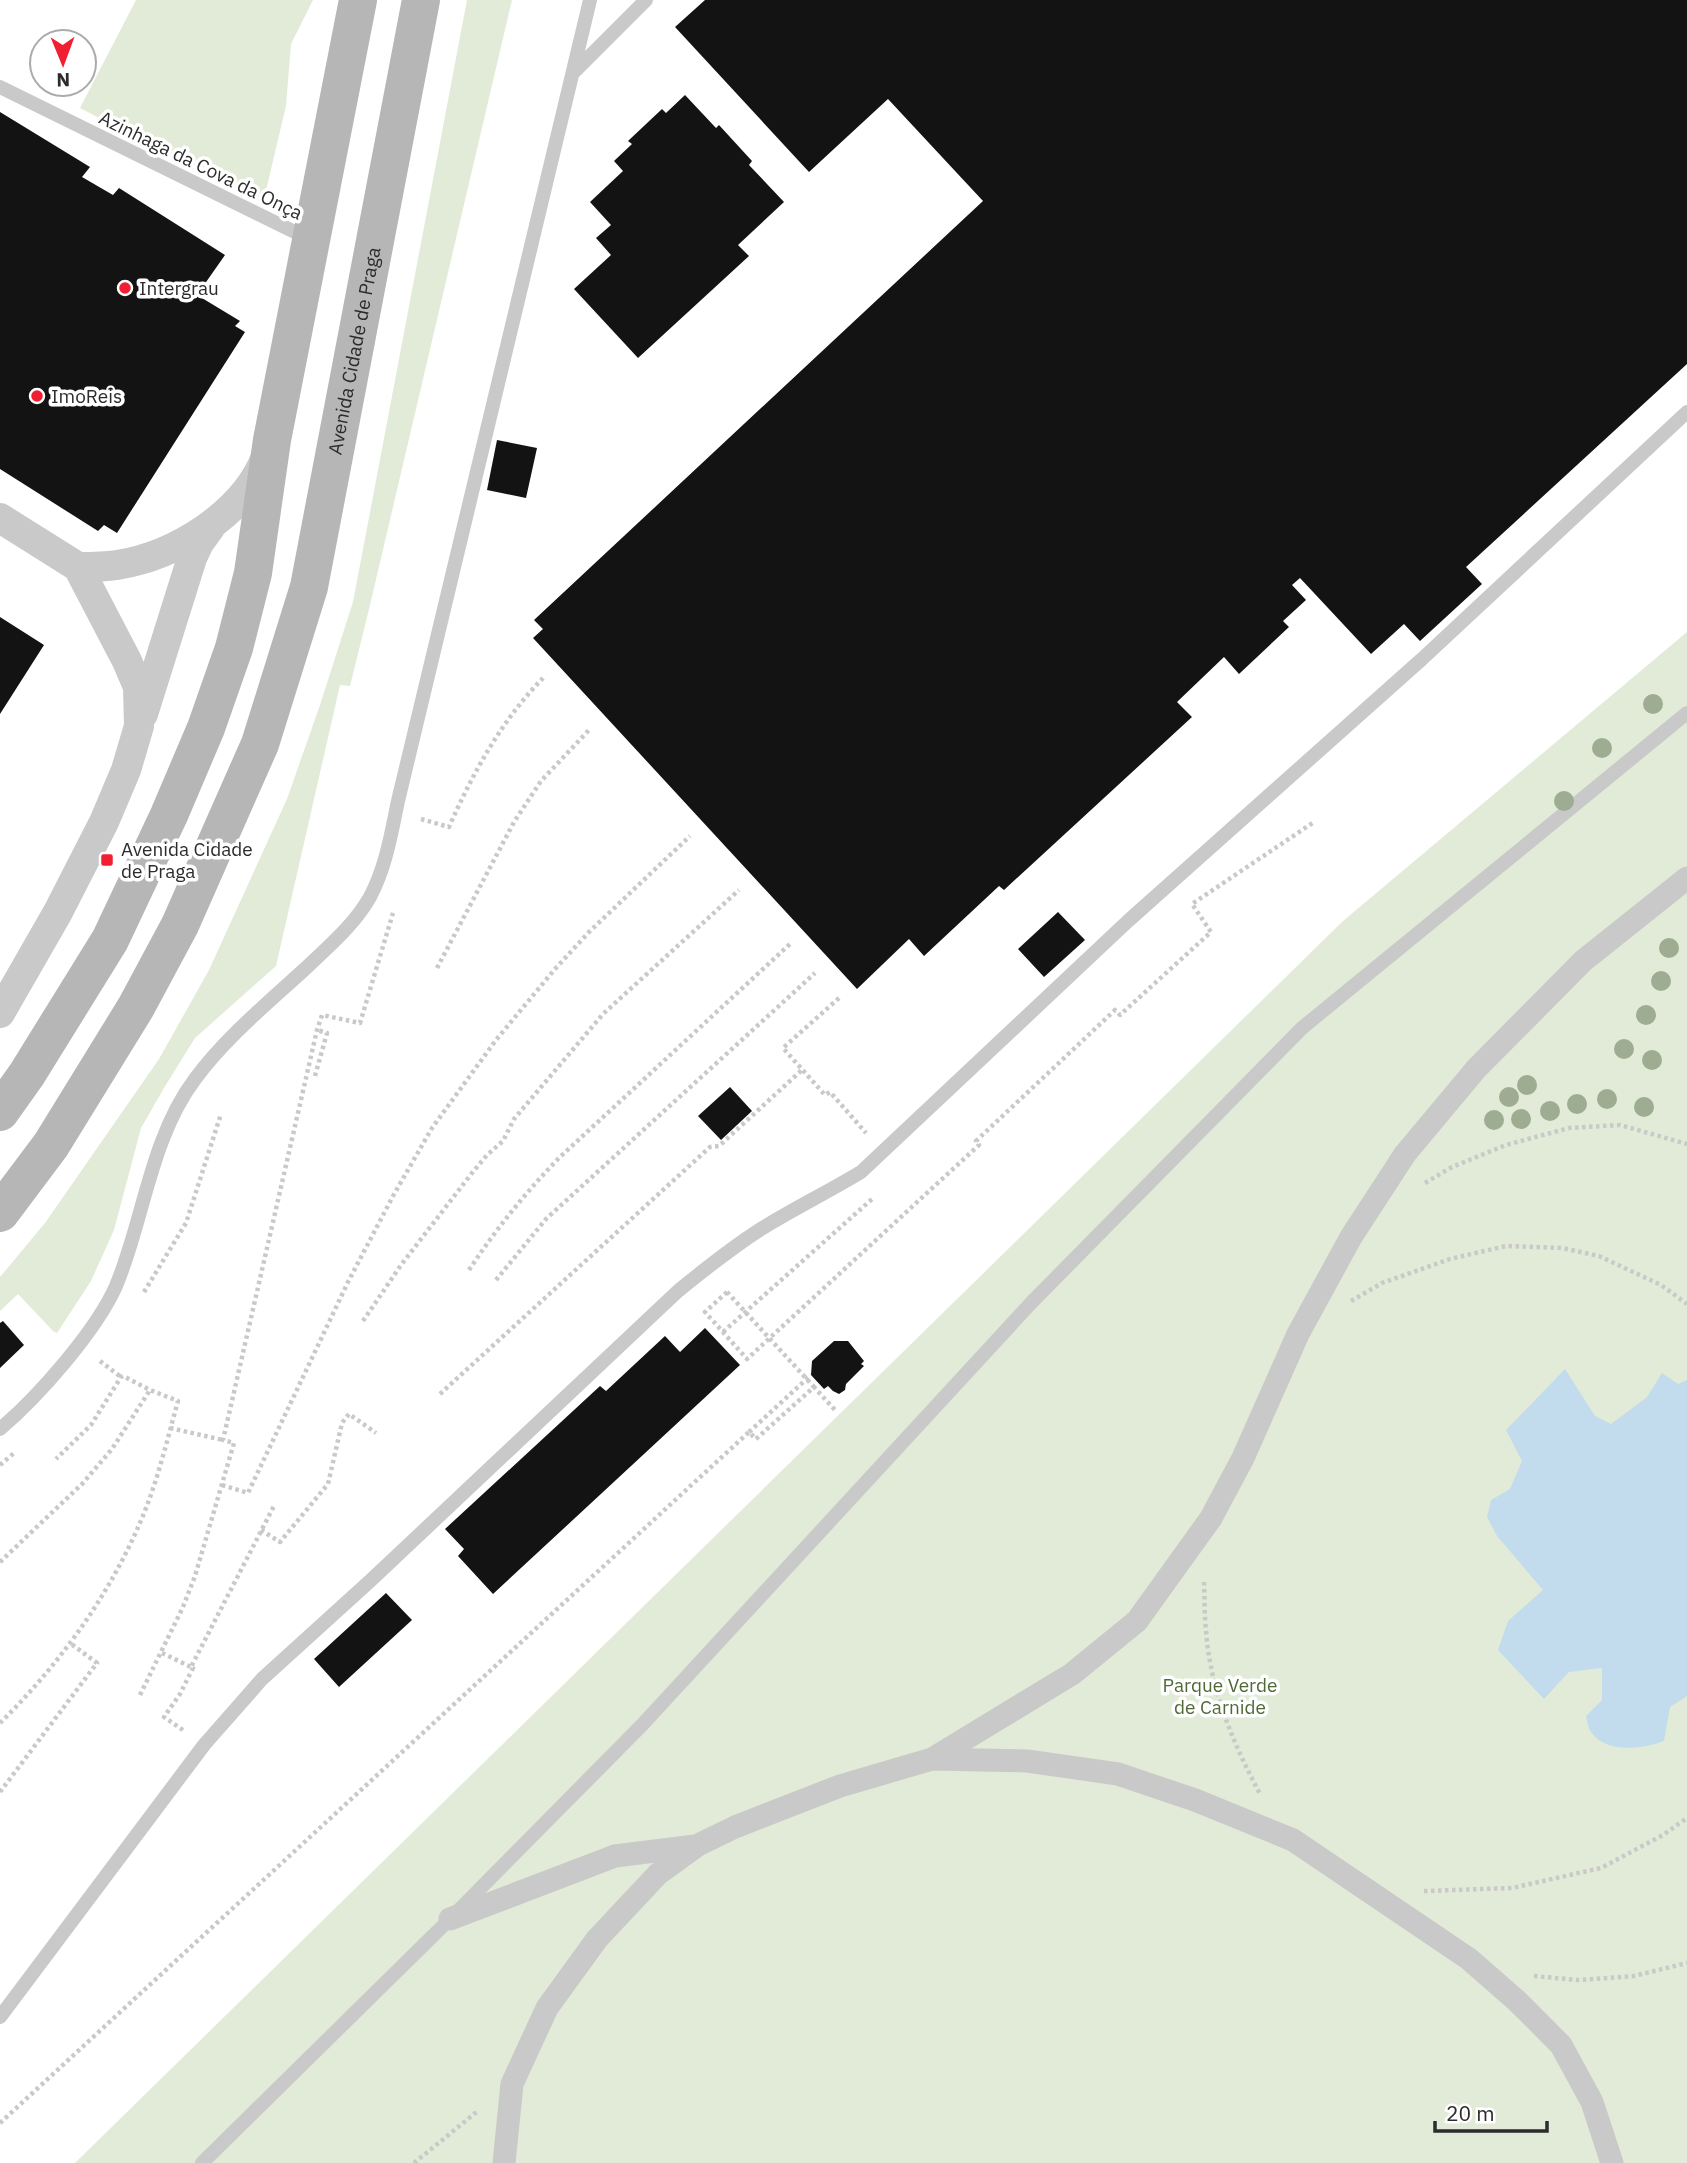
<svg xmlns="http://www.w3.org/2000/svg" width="1687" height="2163" viewBox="0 0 1687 2163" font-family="'IBM Plex Sans',sans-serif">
<rect width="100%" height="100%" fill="#fff"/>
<path fill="#e2ebd7" d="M136 0H313L291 44 286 106 263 203 80 108Z
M467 0H512L370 605 350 686 340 685 276 966 195 1038 164 1088 141 1128 114 1230 91 1281 57 1333 53 1331 18 1294 0 1311V1277L45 1223 159 1059 209 970 287 799 320 705 353 602Z
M1687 632V2163H75L1343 921Z"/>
<path fill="#c2dced" d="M1565 1369 1595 1416 1611 1424 1647 1397 1662 1373 1678 1384 1687 1380V1696L1670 1707 1664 1741C1643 1749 1606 1754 1591 1732 1588 1728 1587 1720 1586 1716L1602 1700V1668L1569 1672 1544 1699 1498 1650 1508 1621 1543 1590 1497 1536 1487 1517 1491 1500 1510 1489 1522 1461 1506 1430Z"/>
<path fill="#131313" d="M705 0H1687V364L1466 567 1482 584 1420 641 1404 624 1371 654 1300 578 1292 585 1306 600 1283 621 1289 627 1239 674 1224 657 1177 702 1192 717 1004 890 999 886 924 956 909 939 857 989 533 638 543 629 534 620 983 201 888 99 809 172 675 27Z
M685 95 716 128 719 125 752 161 749 165 784 202 738 245 749 256 638 358 574 289 611 255 596 238 611 225 590 202 623 171 614 161 632 144 628 141 662 109 666 113Z
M0 112 90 167 82 177 113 195 119 188 225 255 197 295 240 321 235 326 245 332 117 533 104 525 98 531 0 469Z
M497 440 537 448 526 498 487 490Z
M0 617 44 645 0 714Z
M1058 912 1085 940 1044 977 1018 949Z
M730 1087 752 1111 721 1140 698 1116Z
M3 1321 24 1345 0 1368V1323Z
M705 1328 740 1365 493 1594 458 1556 464 1549 445 1529 600 1386 606 1391 665 1336 680 1352Z
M834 1341H848L864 1361 861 1364 864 1366 846 1384 845 1390 839 1394 833 1391 828 1386 824 1389 811 1375 812 1361Z
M386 1593 412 1620 339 1687 314 1659Z"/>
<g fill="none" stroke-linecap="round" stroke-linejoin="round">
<path stroke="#c9c9c9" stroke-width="4.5" stroke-dasharray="3.5 3.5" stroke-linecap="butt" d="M421 819 449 827C473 773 501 721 543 678
M437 968 514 822 541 781 590 729
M839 998 783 1048 825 1095 830 1092 866 1133
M315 1076 327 1033 317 1030
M1425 1183 1452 1167 1506 1145 1569 1128 1620 1125 1687 1144
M469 1270C496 1229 526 1192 560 1157L790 944
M496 1280 546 1219 815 973
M144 1292 186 1223 221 1114
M727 1292 705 1312 747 1359 979 1145 976 1141 1115 1010 1120 1015 1211 932 1192 904 1314 822
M1351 1301 1382 1283 1450 1259 1506 1246 1562 1248 1599 1256 1661 1285 1687 1304
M363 1321 401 1265 472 1173 487 1155 503 1141 514 1119 603 1014 739 890
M723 1332 872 1199
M100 1361 121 1377
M440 1394 710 1147 719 1146 803 1069
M170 1428 223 1440
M749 1432 811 1375
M0 1465 14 1453
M222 1485 248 1493 348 1282 393 1196 432 1128 496 1040 555 969 589 932 690 836
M261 1530 280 1542 328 1484 342 1423 349 1414 376 1433
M0 1562 83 1483 112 1449 150 1390
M1204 1582C1205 1598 1204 1614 1206 1630 1210 1689 1233 1743 1260 1794
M162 1653 191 1667
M140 1695 183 1607 195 1576 234 1443 223 1440 317 1030 322 1015 360 1023 393 913
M0 1723C59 1665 110 1595 142 1518 158 1480 167 1440 178 1401L150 1390 123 1376 121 1377 91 1425 56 1459
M183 1730 164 1717 180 1694 193 1668 191 1667 275 1504
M0 1792 97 1663 70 1643
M1424 1891 1512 1888 1601 1868 1663 1835 1687 1818
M1534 1976 1578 1980 1634 1976 1687 1963
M0 2123 749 1432 756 1439 814 1387 835 1410
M414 2163 479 2110"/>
<path stroke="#c9c9c9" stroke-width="14" d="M573 73 646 0
M0 87 309 239
M0 1429C38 1397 96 1331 116 1286 144 1219 150 1139 195 1079 226 1037 268 1003 307 967 330 945 354 925 370 897 386 867 391 834 398 801L590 0
M0 2017 204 1745 262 1679 370 1581 678 1291C705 1269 731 1248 761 1229 793 1209 828 1192 861 1172L1128 921 1422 659 1687 412
M202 2163 450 1919 642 1725 1031 1303 1302 1028 1687 713"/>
<path stroke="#c9c9c9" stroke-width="23" d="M932 1759 1072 1674 1137 1621 1211 1518 1243 1458 1298 1334 1351 1237 1405 1154 1476 1069 1583 961 1687 878
M450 1919 615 1856 695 1846
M504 2163 512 2084 547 2008 597 1939 658 1874 698 1845 735 1827 840 1786 932 1759 1027 1761 1118 1774 1195 1800 1293 1840 1469 1959 1517 2001 1561 2045 1592 2102 1612 2163"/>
<path stroke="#c9c9c9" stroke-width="30" d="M0 518 78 567
M143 714 192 558 199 543 210 528
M0 1013 58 912 104 822 126 770 139 726 138 687 127 661 78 567C91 567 104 567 117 565 175 556 244 514 266 457"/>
<g stroke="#b6b6b6" stroke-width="38">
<path d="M0 1112 27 1074 110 940 169 815 206 728 234 648 253 573 272 440 358 0"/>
<path id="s1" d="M0 1213 51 1145 136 1007 180 925 260 744 309 587 421 0"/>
</g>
<path stroke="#c9c9c9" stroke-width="4.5" stroke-dasharray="3.5 3.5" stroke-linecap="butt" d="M727 1292 814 1387"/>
</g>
<g fill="#9eac91">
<circle cx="1653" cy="704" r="10"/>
<circle cx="1602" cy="748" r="10"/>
<circle cx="1564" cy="801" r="10"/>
<circle cx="1669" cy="948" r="10"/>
<circle cx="1661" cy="981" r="10"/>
<circle cx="1646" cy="1015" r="10"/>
<circle cx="1624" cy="1049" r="10"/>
<circle cx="1652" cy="1060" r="10"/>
<circle cx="1527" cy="1085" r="10"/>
<circle cx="1509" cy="1097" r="10"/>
<circle cx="1607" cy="1099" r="10"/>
<circle cx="1577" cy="1104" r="10"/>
<circle cx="1644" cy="1107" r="10"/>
<circle cx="1550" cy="1111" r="10"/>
<circle cx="1521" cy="1119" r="10"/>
<circle cx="1494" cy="1120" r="10"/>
</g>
<g fill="#f02032" stroke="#fff" stroke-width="2.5">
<circle cx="125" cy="288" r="7"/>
<circle cx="37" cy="396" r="7"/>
<rect x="100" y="853" width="14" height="14" rx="3.5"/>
</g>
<g text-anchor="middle" stroke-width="7" stroke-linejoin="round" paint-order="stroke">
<g font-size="19" fill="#2c2c2c" stroke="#fff">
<text transform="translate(201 165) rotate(26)" y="7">Azinhaga da Cova da Onça</text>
<text dy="7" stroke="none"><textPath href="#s1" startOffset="943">Avenida Cidade de Praga</textPath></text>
</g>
<g font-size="19" fill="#2c2c2c" stroke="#fff" text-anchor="start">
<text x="139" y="295">Intergrau</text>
<text x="51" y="403">ImoReis</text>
<text x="121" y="856">Avenida Cidade<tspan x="121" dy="22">de Praga</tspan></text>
</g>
<g font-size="19" fill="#4f6937" stroke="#fff">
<text x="1220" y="1692">Parque Verde<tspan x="1220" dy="22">de Carnide</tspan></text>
</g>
</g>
<g transform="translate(63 63) rotate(179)"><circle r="33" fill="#ffffff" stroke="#ababab" stroke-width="2"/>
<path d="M0-5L12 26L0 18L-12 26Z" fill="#f02032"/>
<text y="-10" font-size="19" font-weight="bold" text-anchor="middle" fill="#2c2c2c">N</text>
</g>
<path d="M1435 2121v10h112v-10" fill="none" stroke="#2c2c2c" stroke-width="3.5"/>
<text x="1446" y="2121" font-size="21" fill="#2c2c2c" stroke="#ffffff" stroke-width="5" paint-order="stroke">20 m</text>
</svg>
